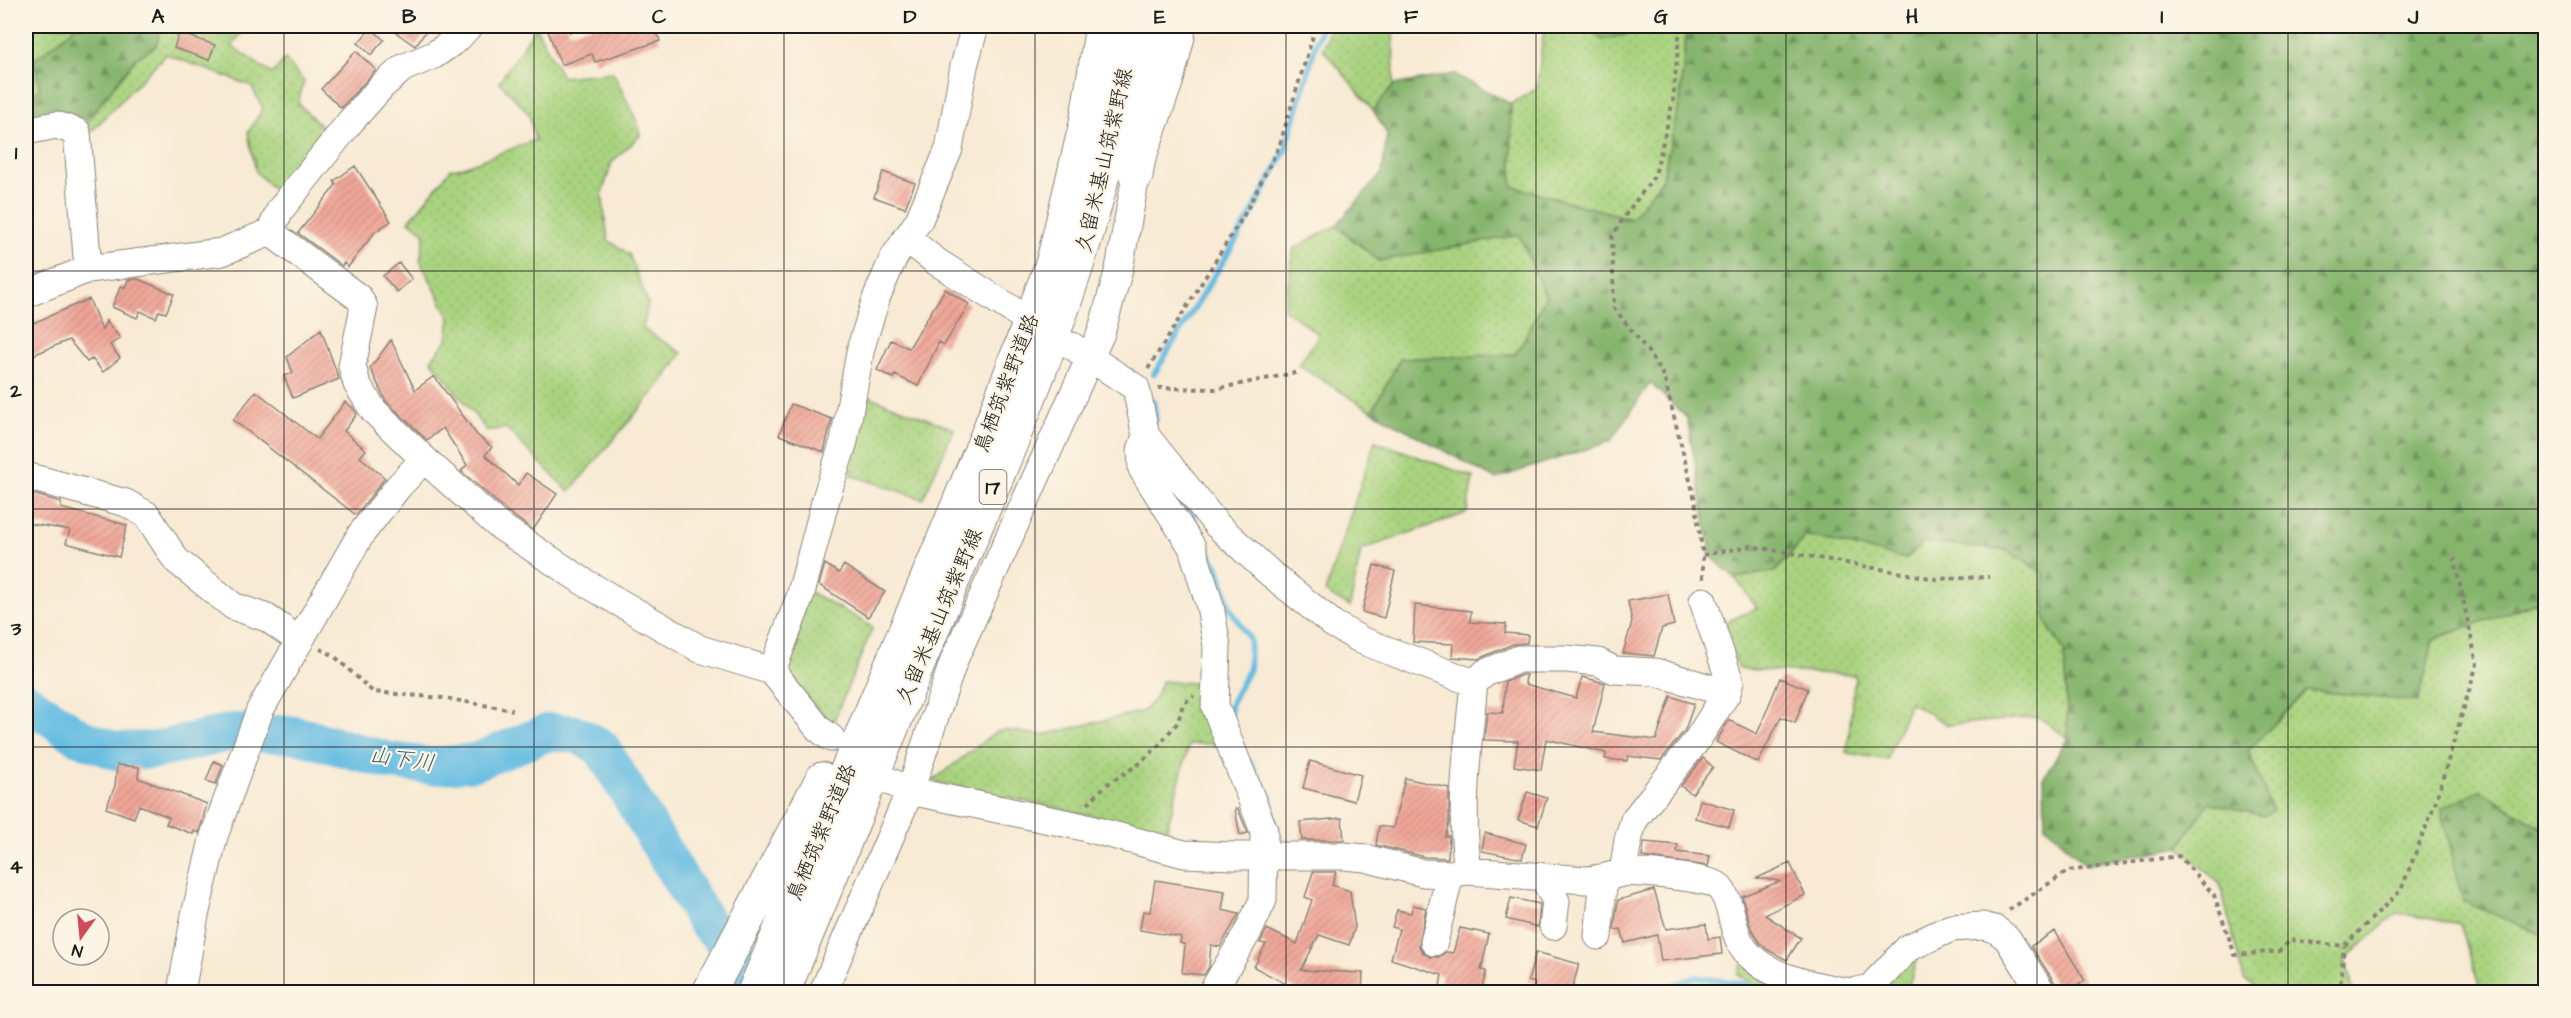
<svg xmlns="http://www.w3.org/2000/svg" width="2571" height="1018" viewBox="0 0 2571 1018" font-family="'Architects Daughter','Klee One',sans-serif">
<defs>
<pattern id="grass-dots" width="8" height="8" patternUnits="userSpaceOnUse" patternTransform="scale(1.5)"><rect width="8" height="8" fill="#a9d37f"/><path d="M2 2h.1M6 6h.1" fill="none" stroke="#91b56d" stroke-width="1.8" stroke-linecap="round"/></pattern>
<pattern id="forest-firs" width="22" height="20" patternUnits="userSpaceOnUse" patternTransform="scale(1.5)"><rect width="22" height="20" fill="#86b56e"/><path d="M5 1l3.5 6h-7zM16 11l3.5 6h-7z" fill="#6d925a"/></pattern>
<pattern id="building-hatch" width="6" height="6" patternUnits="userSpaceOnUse" patternTransform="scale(1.5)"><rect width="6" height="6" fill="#efa698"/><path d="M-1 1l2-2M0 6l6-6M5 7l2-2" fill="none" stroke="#cc8e82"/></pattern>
</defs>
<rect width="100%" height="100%" fill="#fcf5e5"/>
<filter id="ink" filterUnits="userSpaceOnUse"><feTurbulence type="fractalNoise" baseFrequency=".0167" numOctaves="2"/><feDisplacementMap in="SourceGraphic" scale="12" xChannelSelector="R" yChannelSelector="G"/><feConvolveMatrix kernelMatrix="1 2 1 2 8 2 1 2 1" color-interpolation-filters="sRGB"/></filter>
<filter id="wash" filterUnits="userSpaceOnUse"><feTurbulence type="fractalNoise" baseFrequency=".008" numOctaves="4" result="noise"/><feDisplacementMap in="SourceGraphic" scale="24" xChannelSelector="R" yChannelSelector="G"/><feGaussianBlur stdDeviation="1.35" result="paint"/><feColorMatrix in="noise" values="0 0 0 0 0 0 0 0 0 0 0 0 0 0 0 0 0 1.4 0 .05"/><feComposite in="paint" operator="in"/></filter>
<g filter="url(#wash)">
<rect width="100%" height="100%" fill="#f8ead4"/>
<path fill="url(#grass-dots)" stroke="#62784e" stroke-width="1.5" d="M26 26H74L40 89 26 103Z
M161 26H246L232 46 272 74 285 59 304 82 298 103 330 135 280 196 256 172 248 133 263 108 251 86 166 54 86 137 87 121 136 58 156 46Z
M1330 26H1393L1394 85 1373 110 1323 49Z
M1544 26H1584L1603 40 1659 26H1687L1680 102 1662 180 1631 219 1512 186 1511 104 1537 88Z
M536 27 562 77 613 72 638 124 640 136 612 162 602 194 608 240 629 254 648 303 643 329 682 353 663 381 569 492 506 428 487 431 431 360 447 340 450 318 420 261 425 233 409 221 451 169 463 167 535 140 529 114 499 82Z
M1336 226 1379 261 1519 235 1546 297 1516 354 1400 359 1372 411 1298 365 1319 335 1284 309 1294 248Z
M868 396 954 429 923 499 851 475Z
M1375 441 1473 477 1467 513 1361 550 1350 607 1325 592Z
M1807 535 1906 559 1923 542 2006 550 2044 573 2045 621 2064 650 2068 738 2038 717 1948 725 1910 702 1887 760 1847 753 1855 675 1739 669 1722 624 1757 608 1735 578 1776 571Z
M808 591 873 627 832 725 786 671Z
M2545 599V830L2480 790 2463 901 2545 936V992H2481L2460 924 2397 913 2345 959 2354 992H2266L2244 980 2220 884 2179 847 2209 802 2263 816 2248 751 2307 690 2418 702 2434 639Z
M1162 681 1209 684 1221 744H1189L1166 832 932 781 996 732 1004 730 1043 735 1143 711 1154 700Z
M1917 958 1907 992H1864Z
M1744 959 1819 992H1768L1738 975Z"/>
<path fill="url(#forest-firs)" stroke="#516845" stroke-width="1.5" d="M74 26H161L156 46 136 58 87 121 58 112 26 118V103L40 89 34 60 73 29Z
M1584 26H1659L1603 40Z
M1687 26H2545V599L2434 639 2418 702 2307 690 2248 751 2273 811 2263 816 2209 802 2179 847 2086 865 2045 825 2044 777 2068 738 2064 651 2045 621 2044 573 2006 550 1923 542 1906 559 1807 535 1776 571 1735 578 1712 557 1687 418 1650 383 1611 441 1495 479 1372 411 1400 359 1516 354 1546 297 1519 235 1379 261 1336 226 1382 173 1387 134 1373 110 1394 85 1454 74 1511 104 1512 186 1631 219 1662 180 1680 102Z
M2480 790 2545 830V936L2463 901 2441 808Z"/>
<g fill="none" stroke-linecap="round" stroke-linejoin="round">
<path stroke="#65bce2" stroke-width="6" d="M1154 374 1249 219 1285 151 1320 30
M1153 400 1156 420
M1172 495 1190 507 1201 540 1218 567 1230 608 1250 640 1249 669 1230 705 1231 714
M1250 762 1269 795 1279 841
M1668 992V987L1696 977 1744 984 1759 992"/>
<path stroke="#65bce2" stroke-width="38" d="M26 701 79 737 116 751 156 750 232 732 297 735 390 761 432 766 475 762 549 732 576 734 601 747 707 924 736 952 764 992"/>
</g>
<g id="blocks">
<path fill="url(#building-hatch)" d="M387 26H430L415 46Z
M546 26H567L570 32 591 26H655L660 41 595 62 592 54 561 65Z
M371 28 384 40 371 55 358 43Z
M179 33 215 45 209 60 174 48Z
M356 51 376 70 341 108 321 89Z
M355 166 391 221 375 232 348 267 344 263 342 266 298 233 336 185 334 181Z
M883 172 915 183 905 208 874 197Z
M399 263 412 279 397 292 383 276Z
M138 279 174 294 166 313 159 311 156 318 140 311 137 318 112 307 121 286 125 287 128 280Z
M945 289 969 304 944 345 939 342 918 386 895 375 893 378 877 370 891 340 909 348Z
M89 299 102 330 106 321 120 338 110 345 120 358 103 372 92 359 87 362 69 340 26 358V326Z
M321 329 339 379 293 398 284 376 293 373 287 357Z
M391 340 415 390 434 376 477 435 492 447 485 455 518 485 526 473 557 494 533 530 508 512 461 471 467 465 443 428 427 440 386 401 370 368Z
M256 391 317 439 345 402 353 408 357 414 344 431 366 450 360 457 385 478 356 515 233 420Z
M791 404 832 419 824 452 779 435Z
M26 492 61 502V508L127 525 119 557 66 543 70 530 26 523Z
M825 564 839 573 844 565 885 592 868 617 819 585Z
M1374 565 1395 571 1384 618 1362 612Z
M1668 594 1674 625 1662 628 1654 656 1623 653 1632 622 1628 601Z
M1415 605 1471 611 1470 622 1506 624 1505 633 1528 635 1527 643 1513 644 1478 659 1452 657 1453 644 1413 642Z
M1522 675H1526L1525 684 1576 698 1582 677 1605 683 1593 732 1656 740 1671 696 1694 704 1685 730 1661 760 1628 756 1627 761 1605 759 1606 753 1546 739 1541 770 1514 766 1518 741 1484 740 1487 712 1503 713 1505 682Z
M1780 678 1808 689 1795 723 1781 717 1758 763 1716 742 1729 720 1757 734Z
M1703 758 1713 767 1692 794 1681 786Z
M214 761 223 765 216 784 206 781Z
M1310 761 1361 775 1354 801 1303 788Z
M117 765 139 767 138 778 207 804 199 833 194 831 193 834 166 824 169 817 139 805 134 818 106 808 115 786Z
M1405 778 1449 788V823L1445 836H1449L1448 858 1425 857 1376 845 1379 826 1393 828Z
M1527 792 1547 798 1538 826 1518 820Z
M1700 800 1734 810 1729 827 1695 818Z
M1235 809H1238L1248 833 1240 835Z
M1342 818 1344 840H1302L1300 822Z
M1485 833 1526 844 1522 859 1482 851Z
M1644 842 1678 845 1677 852 1710 856 1708 866 1642 857Z
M1790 863 1805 895 1765 915 1801 938 1787 960 1768 950 1759 942 1751 928 1742 896 1781 881 1757 878Z
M1313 872H1336L1332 885 1350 891 1355 927 1349 945 1319 935 1301 970 1363 973 1362 993H1303L1254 967 1266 944 1260 943 1267 929 1297 944 1312 900 1305 897Z
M1155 880 1225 891 1222 910 1239 914 1220 947 1211 945 1209 967 1204 975 1182 973 1185 945 1180 943 1181 937 1140 930 1143 911 1150 912Z
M1654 890 1666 929 1706 924 1708 939 1720 937 1722 954 1661 961 1657 935 1625 943 1621 929 1614 930 1618 900Z
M1511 898 1540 904 1538 927 1506 919Z
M1413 905 1426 908 1419 946 1423 953 1430 957H1439L1446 952 1453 953 1460 928 1489 934 1481 970 1486 971 1481 993H1461L1446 989 1440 986 1442 975 1391 959 1399 929 1392 927 1397 910 1411 913Z
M2055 931 2085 981 2077 986 2080 993H2058L2055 983 2031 946Z
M1536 952 1579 964 1571 993H1532L1535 983 1528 981Z"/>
</g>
</g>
<g filter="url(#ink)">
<use href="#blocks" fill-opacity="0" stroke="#8a8378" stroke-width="1.5"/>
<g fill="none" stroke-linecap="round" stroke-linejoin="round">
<g stroke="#8a8378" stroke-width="29">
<path id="minor" d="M26 131 56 125 77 132 88 269
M270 232 359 298 364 307 352 366 357 384 374 411 424 459 498 525 584 582 700 649 772 671 819 729 831 738
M906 238 937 262 1019 314
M26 294 88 269 222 252 270 232 280 210 350 122 382 86 403 68 434 55 457 39 469 26
M1072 346 1136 388 1146 436 1141 450 1142 469 1192 547 1210 606 1217 646 1215 706 1264 831 1263 900 1249 930 1212 992
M1146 436 1217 525 1271 574 1333 624 1363 641 1474 683
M26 476 126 503 147 515 176 560 233 606 267 618 300 641
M772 671 800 597 827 495 844 441 861 347 877 296 893 259 919 220 949 149 964 66 975 26
M889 781 910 791 1079 826 1184 854 1233 856H1344L1365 858 1423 873 1450 874 1468 871 1586 880C1599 879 1610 876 1622 873 1635 871 1708 878 1717 885 1731 898 1731 923 1739 940 1756 977 1815 986 1851 992
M1468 871C1459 809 1468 745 1474 683L1485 673 1519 659H1566L1598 662 1614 670 1655 672 1727 693
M1623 873 1628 840 1634 820 1697 740 1727 693 1730 682 1703 601
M1543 877 1556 901 1553 926
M1598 936 1604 879
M1434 942 1450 874
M181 992 195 915 214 836 260 710 361 534 398 487 424 459
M823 992 910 791 954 660 1101 333 1119 269 1136 176 1170 80 1181 37 1182 26
M1853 992 1870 988 1908 948 1951 928 1983 926 1995 929 2007 938 2042 992"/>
</g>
<g stroke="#8a8378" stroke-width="35">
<path id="major" d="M1136 176 1159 26
M709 992 822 779
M754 992 988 433 1053 261 1086 123 1102 26
M783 992C839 858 893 724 949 590 1027 407 1108 225 1131 26"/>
</g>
<path stroke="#8a8378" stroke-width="4" stroke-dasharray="4.5 4.5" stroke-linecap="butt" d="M1680 26 1673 101 1655 175 1624 217 1612 237 1614 308 1647 350 1664 377 1695 500 1703 555V579
M1148 369 1244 215 1279 147 1316 26
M1158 388 1215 389 1300 372
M1703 555 1751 546 1936 579 1989 577
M320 649 333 655 373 692 443 698 513 710
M1088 804 1106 785 1139 764 1159 745 1178 722 1183 704 1194 696
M2009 910 2068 871 2179 856 2214 895 2235 955 2280 951 2290 940 2344 946 2401 890 2436 801 2477 664 2454 558
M2342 992 2340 987 2344 946"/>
<use href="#minor" stroke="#fff" stroke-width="27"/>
<use href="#major" stroke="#fff" stroke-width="33"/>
</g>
</g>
<path fill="none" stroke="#1c1c1c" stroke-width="1.5" stroke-opacity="0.55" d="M284 26V992M534 26V992M784 26V992M1035 26V992M1286 26V992M1536 26V992M1786 26V992M2037 26V992M2288 26V992M26 271H2546M26 509H2546M26 747H2546"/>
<g text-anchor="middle" stroke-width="4.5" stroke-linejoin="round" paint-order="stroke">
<rect fill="#fcf5e5" stroke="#5f5d58" stroke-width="1.5" x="979.5" y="470" width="27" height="34" rx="4.5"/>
<g font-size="20" font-weight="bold" fill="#1c1c1c">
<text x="993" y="494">17</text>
</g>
<g font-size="21" fill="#1c1c1c" stroke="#fcf5e5">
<text transform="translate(1104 160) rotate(-77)" y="7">久留米基山筑紫野線</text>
<text transform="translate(1006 383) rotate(-69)" y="7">鳥栖筑紫野道路</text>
<text transform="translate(939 616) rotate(-67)" y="7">久留米基山筑紫野線</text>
<text transform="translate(821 832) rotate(-67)" y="7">鳥栖筑紫野道路</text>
</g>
<g font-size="22" font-style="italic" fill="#395c6b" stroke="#fcf5e5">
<text transform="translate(402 758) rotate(8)" y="8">山下川</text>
</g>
</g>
<rect width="2571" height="1018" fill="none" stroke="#fcf5e5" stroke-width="66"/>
<g transform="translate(81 937) rotate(195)"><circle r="28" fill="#fcf5e5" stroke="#a29e95" stroke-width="1.5"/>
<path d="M0-4.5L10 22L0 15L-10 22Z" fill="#d1495b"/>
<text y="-9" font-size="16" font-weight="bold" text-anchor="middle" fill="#1c1c1c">N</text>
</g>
<rect x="33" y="33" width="2505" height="952" fill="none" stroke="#1c1c1c" stroke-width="2"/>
<g font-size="20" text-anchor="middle" font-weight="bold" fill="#1c1c1c">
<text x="158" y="23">A</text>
<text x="409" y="23">B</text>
<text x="659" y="23">C</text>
<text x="910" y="23">D</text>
<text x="1160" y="23">E</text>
<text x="1411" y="23">F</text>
<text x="1661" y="23">G</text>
<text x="1912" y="23">H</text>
<text x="2162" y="23">I</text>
<text x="2413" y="23">J</text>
<text x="16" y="159">1</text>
<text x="16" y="397">2</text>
<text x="16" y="635">3</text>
<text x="16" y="873">4</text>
</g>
</svg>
